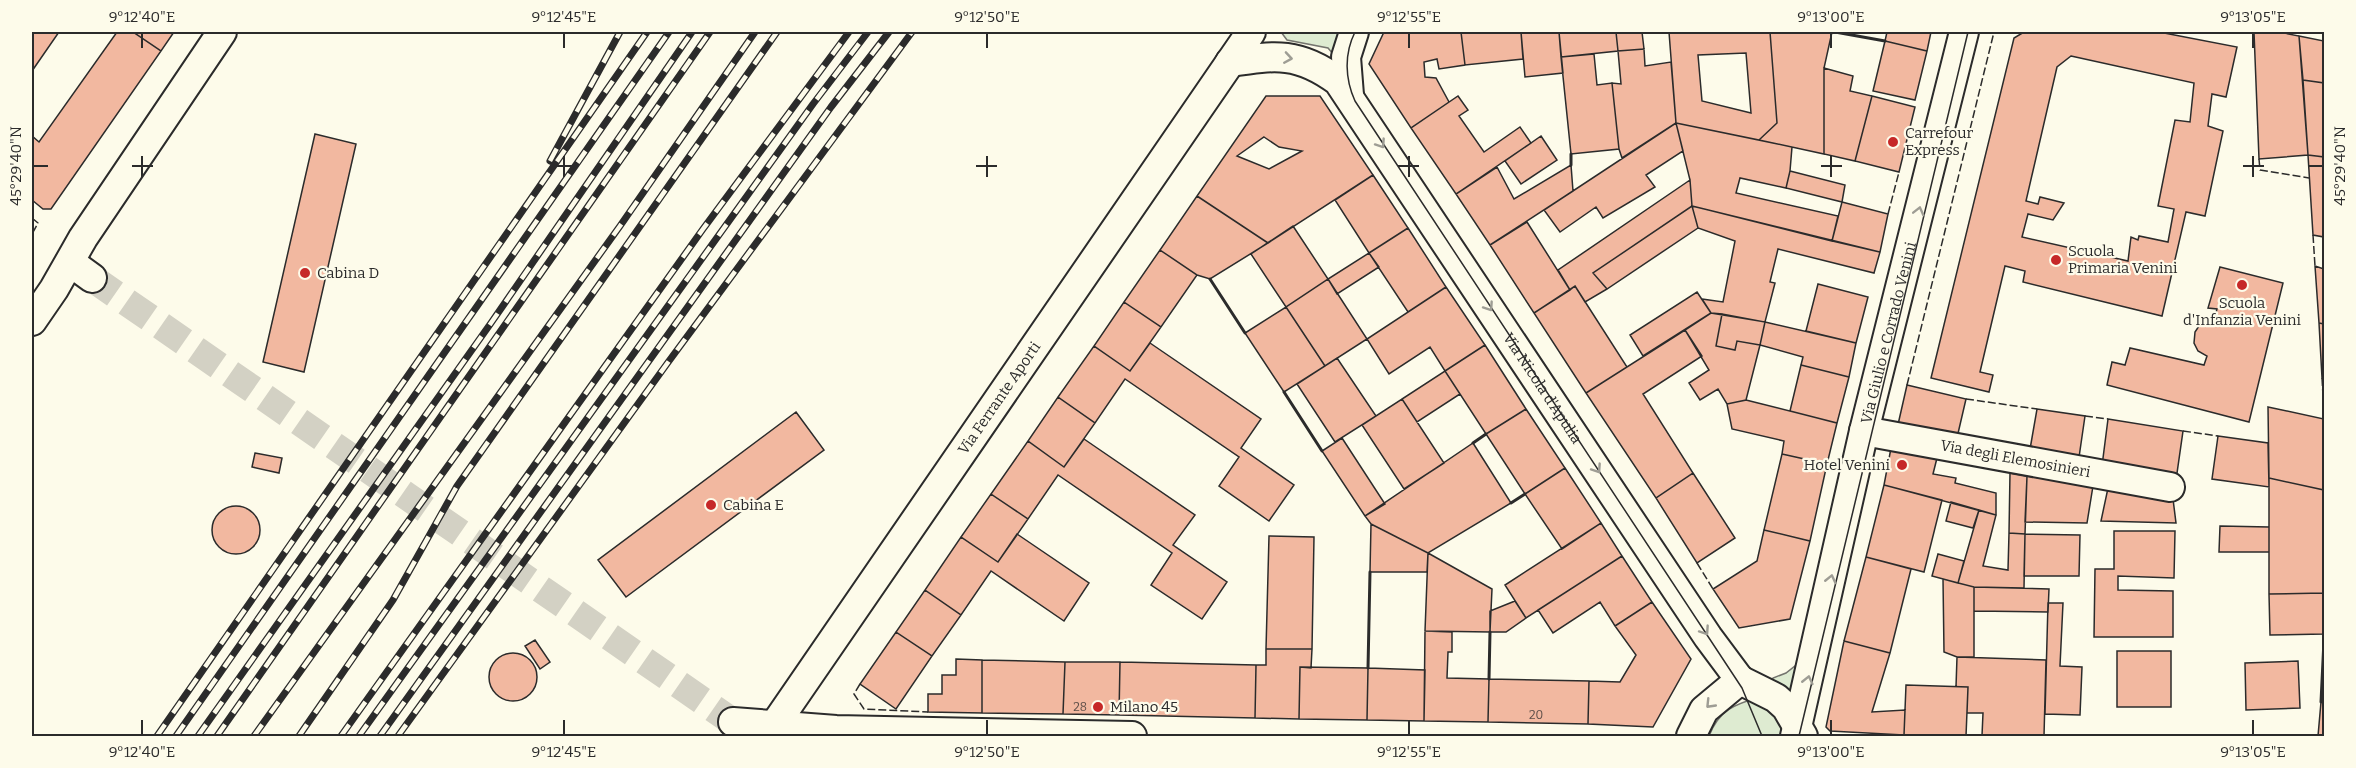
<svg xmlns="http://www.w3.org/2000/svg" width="2356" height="768" viewBox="0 0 2356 768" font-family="Bitter,serif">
<rect width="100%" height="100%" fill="#fdfbea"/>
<path fill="#deebd1" stroke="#74746e" stroke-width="1.5" d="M1281 32H1343L1339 61 1328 48 1287 40Z
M1805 658 1798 697 1772 681 1773 678 1786 673Z
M1760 697 1772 704 1789 736H1709C1719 710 1735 704 1760 697Z"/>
<path fill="#f2b8a0" stroke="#2b2b2b" stroke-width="1.5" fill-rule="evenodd" d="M32 32H59L32 71Z
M117 32H133L161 51 51 209H43L32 200V136L39 142Z
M133 32H174L161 51Z
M1384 32H1461L1465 65 1439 69 1437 59 1424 62 1425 77 1436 78 1449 102 1411 128 1369 64Z
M1461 32H1521L1523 59 1465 65Z
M1521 32H1559L1563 73 1525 77Z
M1559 32H1616L1618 51 1561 57Z
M1616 32H1642L1644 49 1618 51Z
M1669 32H1770L1777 123 1759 140 1676 123ZM1746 53 1751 113 1702 101 1698 55Z
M1770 32H1832L1824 68V154L1759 140 1777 123Z
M1887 32H1931L1927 51 1885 41Z
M2024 32H2159L2237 47 2226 97 2212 94 2208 126 2223 131 2205 216 2186 212 2162 316 2023 282 2025 271 2005 266 1980 372 1993 375 1989 392 1931 378 2014 38ZM2071 56 2194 83 2190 122 2175 120 2158 206 2174 209 2168 242 2139 236 2138 240 2131 237 2128 261 2022 237 2028 214 2053 220 2064 203 2040 197 2038 204 2026 201 2057 67Z
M2254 32H2279L2299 36 2308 155 2259 159Z
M2299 36 2324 41V83L2303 80Z
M1885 41 1927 51 1915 100 1873 91Z
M1644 49 1645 66 1671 62 1676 123 1622 158 1619 149 1612 83 1621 84 1618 51Z
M1594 54 1597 85 1612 83 1619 149 1571 154 1561 57Z
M1824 68 1853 76 1850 91 1872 96 1855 161 1824 154Z
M2303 80 2324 83V157L2308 155Z
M1266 96H1320L1373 175 1268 243 1197 196ZM1264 137 1279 147 1302 151 1269 169 1237 156Z
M1458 96 1468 110 1459 116 1484 152 1520 127 1531 143 1456 194 1411 128Z
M1872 96 1915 107 1899 172 1855 161Z
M1676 123 1683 151 1646 175 1655 187 1603 218 1596 207 1560 232 1544 210Z
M1676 123 1792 147 1790 171 1786 188 1740 178 1736 193 1838 216 1832 241 1692 206 1690 180Z
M315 134 356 144 304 372 263 362Z
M1541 136 1557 160 1521 184 1505 161Z
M2308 155 2324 157V237L2313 235Z
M1571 165 1573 191 1490 245 1456 194 1497 167 1514 199Z
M1790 171 1845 185 1842 202 1786 188Z
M1373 175 1408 228 1369 253 1335 200Z
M1690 180 1692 206 1593 273 1607 289 1585 302 1575 286 1570 290 1558 270Z
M1197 196 1268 243 1210 279 1197 275 1160 250Z
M1842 202 1888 214 1880 252 1832 241Z
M1692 206 1880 252 1874 273 1778 249 1770 282 1775 283 1765 322 1711 313 1702 299 1723 302 1735 241 1698 228Z
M1692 206 1698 228 1607 289 1593 273Z
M1527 222 1570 290 1534 313 1490 245Z
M1293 226 1328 279 1286 307 1251 254Z
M1408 228 1446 287 1408 312 1369 253Z
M1160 250 1197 275 1161 327 1124 302Z
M1369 253 1379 267 1337 294 1328 279Z
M2315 266 2324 269V324L2319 323Z
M2220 267 2283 283 2249 422 2107 385 2112 362 2125 365 2130 348 2204 365 2207 356 2198 351 2194 343 2195 332 2201 323 2214 320 2217 309 2208 308Z
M1328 279 1367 339 1325 366 1286 307Z
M1818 284 1868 297 1856 343 1806 331Z
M1575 286 1627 367 1586 393 1534 313Z
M1446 287 1485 345 1445 371 1430 347 1389 374 1367 339Z
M1697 292 1711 313 1643 356 1630 335Z
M1124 302 1161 327 1130 371 1094 346Z
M1286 307 1325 366 1284 392 1245 333Z
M1711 313 1722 314 1716 346 1735 350 1737 341 1760 345 1746 400 1727 404 1718 389 1700 400 1689 383 1709 370 1685 330Z
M1722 314 1765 322 1760 345 1737 341 1735 350 1716 346Z
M1765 322 1856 343 1849 377 1801 365 1803 357 1760 345Z
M2319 323 2324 324V378H2322Z
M1685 330 1702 356 1643 394 1693 473 1656 498 1586 393Z
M1150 343 1261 419 1241 448 1294 485 1269 521 1219 486 1239 457 1125 379 1095 423 1058 397 1094 346 1130 371Z
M1485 345 1526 409 1486 434 1445 371Z
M1337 358 1376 416 1335 442 1297 384Z
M1801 365 1849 377 1837 423 1790 411Z
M1445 371 1460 394 1417 422 1402 399Z
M1907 385 1966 399 1956 442 1897 429Z
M1058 397 1095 423 1064 467 1028 441Z
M1402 399 1444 463 1404 489 1362 425Z
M1746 400 1837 423 1827 464 1782 454 1784 441 1732 429 1727 404Z
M2268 407 2324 419V490L2269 478Z
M1526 409 1565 468 1525 494 1486 434Z
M2037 409 2085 416 2078 464 2029 455Z
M796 412 824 450 626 597 598 560Z
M2108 419 2183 431 2176 480 2102 466Z
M2218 436 2268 443 2269 487 2212 479Z
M1342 438 1385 504 1365 516 1322 451Z
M1084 439 1195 515 1173 545 1227 582 1202 619 1151 585 1172 553 1058 475 1028 519 991 494 1028 441 1064 467Z
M1473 443 1511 503 1428 553 1371 524 1365 516Z
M1891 448 1937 458 1933 474 1956 478 1955 483 1996 493V515L1884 485Z
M255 453 282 458 279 473 252 467Z
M1782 454 1827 464 1810 541 1764 530Z
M1565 468 1601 523 1562 549 1525 494Z
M1693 473 1735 538 1697 563 1656 498Z
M2010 473 2027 476 2025 534 2009 533Z
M2027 476 2093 486 2087 523 2025 522Z
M2269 478 2324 490V593L2269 594Z
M1884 485 1942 500 1924 572 1866 557Z
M2108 488 2173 499 2176 523 2101 521Z
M991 494 1028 519 998 562 961 537Z
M1951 502 1979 510 1973 528 1946 521Z
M212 530a24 24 0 1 1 48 0a24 24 0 1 1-48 0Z
M1979 510 1996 515 1983 566 2008 570 2009 533 2025 534 2024 588 1974 587 1958 583Z
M1601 523 1622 556 1526 618 1505 585Z
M1371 524 1428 553 1427 572H1370Z
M2220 526 2269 527V552H2219Z
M1764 530 1810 541 1790 619 1739 628 1713 589 1757 561Z
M2114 531H2175L2174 578 2118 576V590L2173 591V637H2094L2095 569H2114Z
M1017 534 1089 583 1064 621 991 571 961 615 925 590 961 537 998 562Z
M2025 534 2080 535 2079 576H2024Z
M1269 536 1314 537 1312 649H1266Z
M1428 553 1492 589 1490 632 1425 631Z
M1938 554 1964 561 1958 583 1932 576Z
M1622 556 1652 602 1615 626 1600 602 1553 633 1538 610Z
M1866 557 1911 569 1890 653 1844 641Z
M1943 579 1974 587V657H1957L1944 652Z
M1974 587 2049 589 2048 612 1974 611Z
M925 590 961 615 932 656 896 632Z
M2324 593V634L2270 635 2269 594Z
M1515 601 1526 618 1506 632H1490V611Z
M1652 602 1691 659 1653 727 1588 724 1589 681 1620 682 1636 655 1615 626Z
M2048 603H2063L2060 666 2082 667 2080 715 2045 714Z
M1425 631 1452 632V652H1448L1447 678 1489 679 1488 722 1424 721Z
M896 632 932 656 896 709 860 684Z
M535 640 550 662 540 669 525 646Z
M1844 641 1890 653 1872 712 1905 710 1904 735 1830 731 1826 727Z
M1266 649H1312L1311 668 1300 667 1299 719 1255 718 1256 665H1266Z
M2117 651H2171V707H2117Z
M489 677a24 24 0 1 1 48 0a24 24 0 1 1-48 0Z
M1957 657 2046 660 2044 736H1982L1983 713H1967L1968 687H1956Z
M956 659 982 660V713L928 712V694H942V675H956Z
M982 660 1065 662 1063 714 982 713Z
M2298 661 2300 708 2246 710 2245 663Z
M1065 662H1120L1119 715 1063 714Z
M1120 662 1256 665 1255 718 1119 715Z
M1300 667 1368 668 1367 720 1299 719Z
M1368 668 1425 670 1424 721 1367 720Z
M1489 679 1589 681 1588 724 1488 722Z
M1906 685 1968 687 1966 736 1904 735Z
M2321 702H2324V736H2318Z"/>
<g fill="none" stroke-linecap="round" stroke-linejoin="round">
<path stroke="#d3d1c4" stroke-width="28" stroke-dasharray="28 14" stroke-linecap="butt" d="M92 278 733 722"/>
<g stroke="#2b2b2b" stroke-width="32">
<g id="minor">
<path id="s1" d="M1230 62C1276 55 1299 52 1338 81L1708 637 1740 680"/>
<path d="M1349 95 1346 57 1354 32"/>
<path d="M70 262 92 278"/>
<path d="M32 321 54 289 83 238 222 32"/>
<path id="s2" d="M1864 431 2170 487"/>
<path d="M1740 680 1776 698 1786 707 1803 736"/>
<path d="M733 722 836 730 1132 736"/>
<path id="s3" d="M767 736 1251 32"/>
<path d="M1691 736 1704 710 1740 680"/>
<path id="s4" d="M1795 736 1864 431 1964 32"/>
</g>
</g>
<use href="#minor" stroke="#fdfbea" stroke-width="28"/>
<path stroke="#2b2b2b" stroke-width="1.5" d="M1355 32C1344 54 1345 79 1355 101L1742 688 1762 736
M1799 736 1968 32"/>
<g stroke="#2b2b2b" stroke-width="7">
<path id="rail" d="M550 161 620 32
M157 736 647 32
M176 736 669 32
M198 736 491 323 692 32
M217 736 710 32
M254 736 620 226 755 32
M299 736 393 600 457 486 777 32
M341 736 703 229 849 32
M359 736 813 104 868 32
M380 736 831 107 889 32
M398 736 669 361 912 32"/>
</g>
<use href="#rail" stroke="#fdfbea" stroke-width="4.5" stroke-dasharray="14" stroke-linecap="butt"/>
<path stroke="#2b2b2b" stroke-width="1.5" stroke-dasharray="8 3" stroke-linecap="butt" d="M2259 159 2260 170 2309 178
M1888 214 1899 172
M32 218 38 223 32 234
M2313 235 2315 266
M2322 378 2324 413
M1907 385 1994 32
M1966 399 2037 409
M2085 416 2108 419
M2183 431 2218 436
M1697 563 1713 589
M860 684 854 694 864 709 928 712"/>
<path stroke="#2b2b2b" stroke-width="3" d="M1835 32 1885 41
M1571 165V154
M1210 279 1245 333
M1284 392 1322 451
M1473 443 1486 434
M1511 503 1525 494
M1368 668 1370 572
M1489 679 1490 632
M2321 702 2324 640"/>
</g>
<defs><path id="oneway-chevron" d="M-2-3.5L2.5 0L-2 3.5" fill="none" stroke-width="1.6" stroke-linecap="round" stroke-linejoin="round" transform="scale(1.5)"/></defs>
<g stroke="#9e9d94">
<use href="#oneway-chevron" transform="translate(1288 58) rotate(9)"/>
<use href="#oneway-chevron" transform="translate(1381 144) rotate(56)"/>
<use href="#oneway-chevron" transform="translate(1919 211) rotate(-76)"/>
<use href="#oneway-chevron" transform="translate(1489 307) rotate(56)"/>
<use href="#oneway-chevron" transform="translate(1597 469) rotate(56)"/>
<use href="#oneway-chevron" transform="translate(1831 579) rotate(-77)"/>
<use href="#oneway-chevron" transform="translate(1705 631) rotate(56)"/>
<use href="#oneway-chevron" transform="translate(1808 680) rotate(-77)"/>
<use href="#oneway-chevron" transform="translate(1710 704) rotate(134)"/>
</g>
<path fill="none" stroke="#2b2b2b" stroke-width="2" d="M142 33V48M564 33V48M987 33V48M1409 33V48M1831 33V48M2253 33V48M142 156V177M564 156V177M987 156V177M1409 156V177M1831 156V177M2253 156V177M33 166H48M132 166H153M554 166H575M976 166H997M1398 166H1419M1821 166H1842M2243 166H2264M2308 166H2323M142 720V735M564 720V735M987 720V735M1409 720V735M1831 720V735M2253 720V735"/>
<g fill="#c62828" stroke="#fdfbea" stroke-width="2">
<circle cx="1893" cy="142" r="6"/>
<circle cx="2056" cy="260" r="6"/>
<circle cx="305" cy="273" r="6"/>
<circle cx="2242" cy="285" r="6"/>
<circle cx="1902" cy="465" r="6"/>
<circle cx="711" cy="505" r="6"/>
<circle cx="1098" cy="707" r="6"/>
</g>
<g text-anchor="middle" stroke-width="4.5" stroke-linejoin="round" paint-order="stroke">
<g font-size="12" fill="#5d4e48">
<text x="1080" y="711">28</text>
<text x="1536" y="719">20</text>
</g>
<g font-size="15" fill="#2b2b2b" stroke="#fdfbea" text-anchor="start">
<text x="1905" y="138">Carrefour<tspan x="1905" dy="17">Express</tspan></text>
<text x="2068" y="256">Scuola<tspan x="2068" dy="17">Primaria Venini</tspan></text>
<text x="317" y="278">Cabina D</text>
<text x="2242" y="308" text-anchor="middle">Scuola<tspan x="2242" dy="17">d'Infanzia Venini</tspan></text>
<text x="1890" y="470" text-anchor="end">Hotel Venini</text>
<text x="723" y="510">Cabina E</text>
<text x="1110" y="712">Milano 45</text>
</g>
<g font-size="15" fill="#2b2b2b" stroke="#fdfbea">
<text dy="5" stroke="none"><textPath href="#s4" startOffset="414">Via Giulio e Corrado Venini</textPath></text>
<text dy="5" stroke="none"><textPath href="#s1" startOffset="483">Via Nicola d'Apulia</textPath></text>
<text dy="5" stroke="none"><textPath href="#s3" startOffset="410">Via Ferrante Aporti</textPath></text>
<text dy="5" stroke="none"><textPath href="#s2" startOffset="154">Via degli Elemosinieri</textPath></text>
</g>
</g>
<rect width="2356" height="768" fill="none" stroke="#fdfbea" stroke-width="66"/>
<rect x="33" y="33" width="2290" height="702" fill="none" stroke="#2b2b2b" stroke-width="2"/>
<g font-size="15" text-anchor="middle" fill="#2b2b2b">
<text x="142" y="22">9°12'40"E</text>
<text x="564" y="22">9°12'45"E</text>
<text x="987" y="22">9°12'50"E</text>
<text x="1409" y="22">9°12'55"E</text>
<text x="1831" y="22">9°13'00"E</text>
<text x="2253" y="22">9°13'05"E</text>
<text transform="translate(16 166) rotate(-90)" y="5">45°29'40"N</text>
<text transform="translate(2340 166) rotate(-90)" y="5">45°29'40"N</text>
<text x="142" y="757">9°12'40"E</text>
<text x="564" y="757">9°12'45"E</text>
<text x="987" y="757">9°12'50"E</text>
<text x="1409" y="757">9°12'55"E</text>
<text x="1831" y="757">9°13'00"E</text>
<text x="2253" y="757">9°13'05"E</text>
</g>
</svg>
